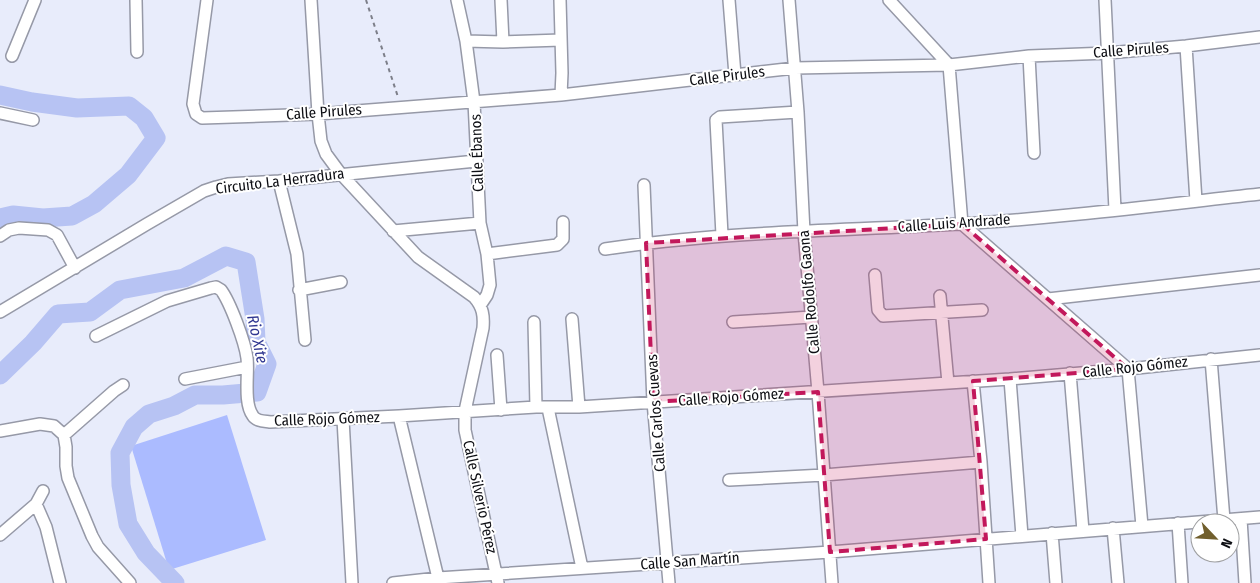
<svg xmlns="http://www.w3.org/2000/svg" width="1260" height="583" viewBox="0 0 1260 583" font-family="'Fira Sans Condensed',sans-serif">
<rect width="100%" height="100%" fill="#e8ecfb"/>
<path fill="#abbbff" d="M227 415 266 540 169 570 131 446Z"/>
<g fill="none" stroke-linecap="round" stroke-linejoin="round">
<path stroke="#b7c3f3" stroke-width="19" d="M0 95 32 102 77 108 129 106 144 118 156 138 128 175 94 204 72 216 43 218 13 215 0 218
M0 375 33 343 58 314 90 312 120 290 184 278 226 256 246 262 255 319 256 342 267 364 257 392 223 395H195L174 406 149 414 134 427 120 453 121 485 128 524 146 553 175 583"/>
<g stroke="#9699a7" stroke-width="14">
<path id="minor" d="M136 0 137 52
M207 0 193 104 196 114 202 118 318 114 561 95 795 68 949 65 1029 56 1108 53 1186 46 1260 37
M311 0 318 114 321 141 326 154 340 173 418 257 474 297C483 307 484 316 483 328L465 411V430L498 583
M457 0 466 41 474 102 480 223 487 254 490 285 487 295 481 304
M501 0 503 42
M560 0 562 73 561 95
M729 0 735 75
M789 0 798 112 804 232 818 392 832 583
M889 0 949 65 962 224 1128 369 1142 526
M1105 0 1115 210
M466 41 503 42 561 40
M1186 46 1196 201
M12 56 35 0
M1029 56 1034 153
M0 113 33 120
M279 181 297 254 305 340
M644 185 653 402 669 583
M393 231 480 223
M722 235 716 120 720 117 798 112
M0 236 9 230 19 228 48 230 57 235 75 268
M605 249C722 231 841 231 959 224 1060 218 1160 205 1260 194
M487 254 557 245 563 239V222
M875 275 878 310 883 316 982 310
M299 290 341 282
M940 296 948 383
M1048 299 1260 275
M0 312 147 224 204 191 216 187 228 184 279 181 476 161
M572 319 579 407
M534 322 536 407
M733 322 811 317
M96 336 167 301 211 288 216 287 221 290C230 302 245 342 247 358 249 373 243 403 253 416 256 421 264 421 270 422L399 416 536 407H579L1010 379 1128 369 1260 355
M497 355 501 410
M1211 359 1224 520
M1070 373 1083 531
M185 379 247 367
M1010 379 1022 536
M973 381 981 462 989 583
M548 408 582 568
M399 416 438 578
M343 419 352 583
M0 431 40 424 54 426 64 435
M64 435 66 447V466L68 478 92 536 98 547 130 583
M64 435 114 391 123 385
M729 480 824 475 981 462
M36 504 46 527 60 583
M1241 519 1245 583
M1178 523 1182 583
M1113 528 1118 583
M1052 533 1056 583
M0 535 36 504 43 491
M393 583 438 578 830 552 1260 517"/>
</g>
<path stroke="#7d7f89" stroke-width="2" stroke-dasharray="4 4" stroke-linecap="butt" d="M366 0 398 97"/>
<use href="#minor" stroke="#fff" stroke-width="11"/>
</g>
<path fill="#c2185b" fill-opacity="0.2" stroke="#c2185b" stroke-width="4" stroke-dasharray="10 6" stroke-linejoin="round" d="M962 224 1128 369 973 381 986 539 830 552 818 392 653 402 646 243Z"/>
<g text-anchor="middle" stroke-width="4" stroke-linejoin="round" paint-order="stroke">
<g font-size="15" fill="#0d0e13" stroke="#fff">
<text transform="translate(1131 50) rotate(-4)" y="5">Calle Pirules</text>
<text transform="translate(727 76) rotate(-7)" y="5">Calle Pirules</text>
<text transform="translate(324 112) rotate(-4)" y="5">Calle Pirules</text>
<text transform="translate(477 153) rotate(-92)" y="5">Calle Ébanos</text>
<text transform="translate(280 181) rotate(-7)" y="5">Circuito La Herradura</text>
<text transform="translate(954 223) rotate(-4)" y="5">Calle Luis Andrade</text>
<text transform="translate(809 292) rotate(-95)" y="5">Calle Rodolfo Gaona</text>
<text transform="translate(1135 367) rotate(-6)" y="5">Calle Rojo Gómez</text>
<text transform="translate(731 397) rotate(-4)" y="5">Calle Rojo Gómez</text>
<text transform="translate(656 413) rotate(-94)" y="5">Calle Carlos Cuevas</text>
<text transform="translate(327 419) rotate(-2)" y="5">Calle Rojo Gómez</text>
<text transform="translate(480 497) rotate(78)" y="5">Calle Silverio Pérez</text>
<text transform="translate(690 561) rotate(-4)" y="5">Calle San Martín</text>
</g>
<g font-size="16" font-style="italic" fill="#2f3690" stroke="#fff">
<text transform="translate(258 339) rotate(78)" y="6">Rio Xite</text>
</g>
</g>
<g transform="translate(1215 538) rotate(115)"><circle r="24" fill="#ffffff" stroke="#9e9fa1"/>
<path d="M0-4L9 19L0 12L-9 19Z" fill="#715f2d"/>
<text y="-8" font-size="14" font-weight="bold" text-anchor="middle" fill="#0d0e13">N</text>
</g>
</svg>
